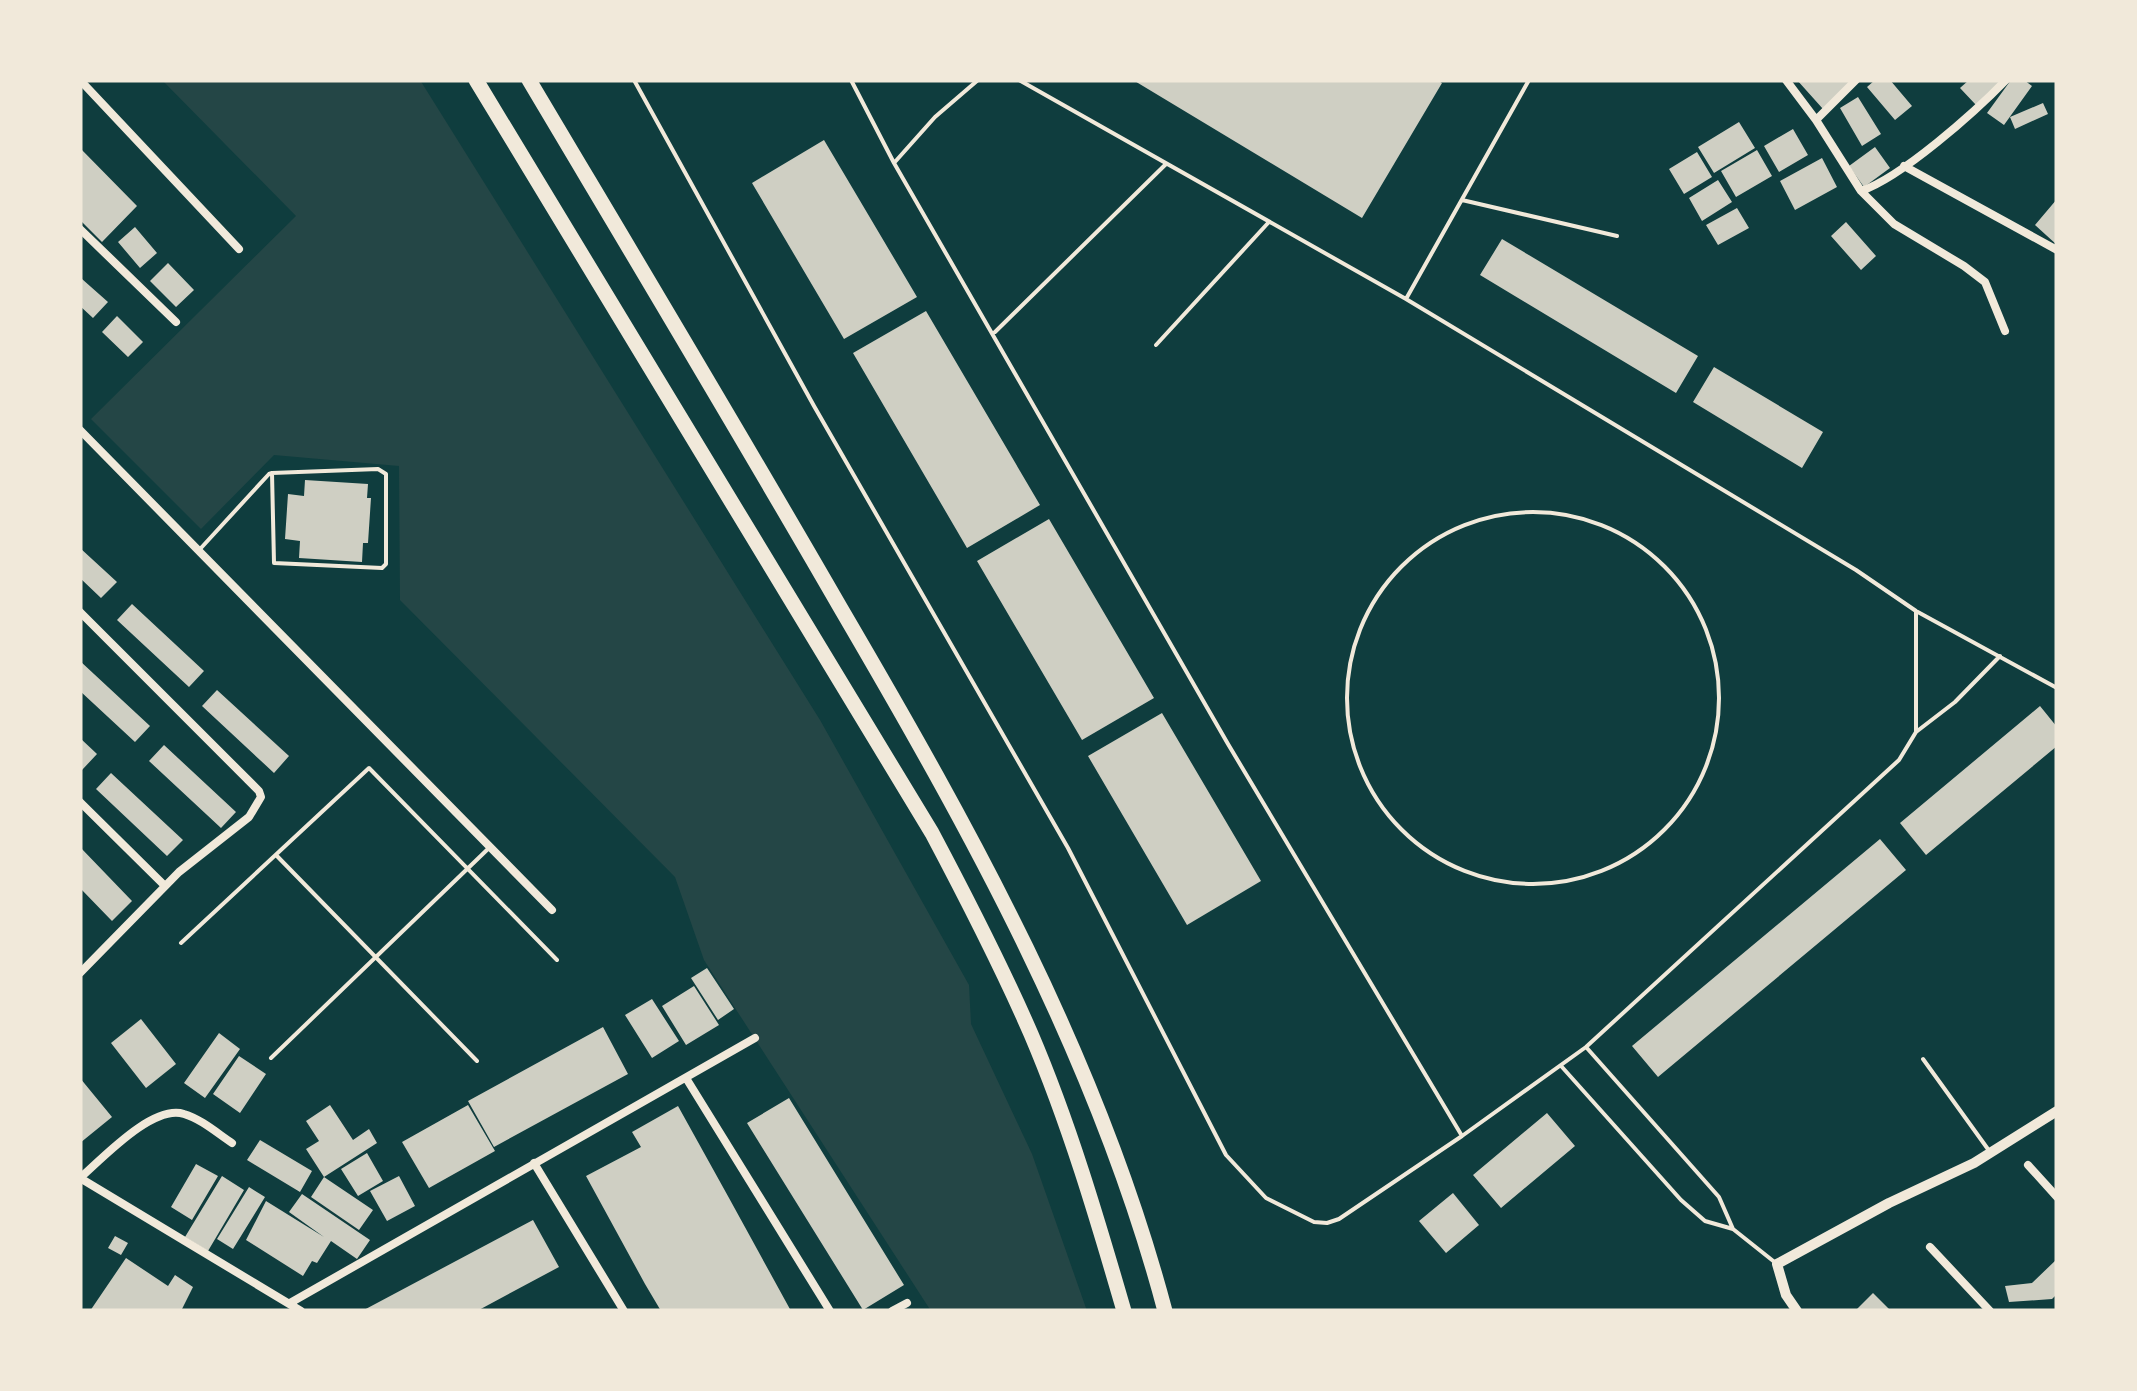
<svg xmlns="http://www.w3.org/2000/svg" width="2137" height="1391" viewBox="0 0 2137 1391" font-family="Cabin,sans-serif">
<rect width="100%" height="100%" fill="#0f3d3e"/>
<path fill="#244646" d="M162 80H420L820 720 969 985 971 1024 1032 1154 1087 1311H931L704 960 675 877 400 600 399 466 274 455 201 529 91 419 296 216Z"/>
<path fill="#cfcfc3" d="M1133 80H1437L1442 83 1362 218Z
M1797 80H1855L1823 109Z
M1875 80H1890L1912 106 1895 120 1867 87Z
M1969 80H2003L1976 105 1960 88Z
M2011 80H2024L2032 86 2004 125 1987 113Z
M1858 97 1881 134 1862 146 1840 108Z
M2043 103 2048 114 2015 129 2010 117Z
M1739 122 1755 148 1714 173 1698 147Z
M1793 129 1808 155 1779 172 1764 146Z
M824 140 917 297 844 339 752 183Z
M1875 147 1890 168 1864 187 1849 166Z
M80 148 137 206 102 242 80 220Z
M1757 150 1772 176 1736 197 1721 171Z
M1697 152 1712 177 1684 194 1669 169Z
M1822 158 1837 187 1795 210 1780 181Z
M1718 180 1732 202 1702 221 1689 198Z
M2057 199V245L2035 225Z
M1737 208 1749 228 1718 245 1706 225Z
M1846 222 1876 256 1861 270 1831 236Z
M135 227 157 253 140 268 118 242Z
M1502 239 1698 356 1676 393 1480 275Z
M168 263 194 290 176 307 150 281Z
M82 279 108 302 93 318 80 306Z
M926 311 1040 505 967 548 853 353Z
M117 316 143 342 128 357 102 332Z
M1714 367 1823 432 1802 468 1693 402Z
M305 480 368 484 367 498H371L368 543H363L362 562 299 558 300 541 285 539 288 494 304 496Z
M1049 519 1154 698 1082 740 977 561Z
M80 548 117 582 101 598 80 578Z
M132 604 204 671 189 687 117 620Z
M80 661 150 726 135 742 80 691Z
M217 690 289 756 274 773 202 706Z
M2040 706 2057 727V746L1926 855 1900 823Z
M1162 713 1261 881 1187 925 1088 756Z
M80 738 97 754 82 770 80 769Z
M164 745 236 812 221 828 149 761Z
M111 773 183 840 167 856 96 789Z
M1880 839 1906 870 1658 1077 1632 1046Z
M80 847 132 901 112 921 80 888Z
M707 968 734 1009 718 1020 691 978Z
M694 986 719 1025 686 1045 662 1006Z
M652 999 679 1041 652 1058 625 1015Z
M141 1019 176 1064 146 1088 111 1043Z
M603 1027 628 1074 494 1147 468 1101Z
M219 1033 240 1049 205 1098 184 1083Z
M239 1056 266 1074 240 1113 213 1094Z
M80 1078 112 1117 80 1143Z
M789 1098 904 1285 863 1310 747 1123Z
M330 1105 353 1140 369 1129 377 1143 324 1177 306 1149 319 1141 306 1121Z
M468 1105 495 1151 429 1188 402 1142Z
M678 1106 729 1198 791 1311H661L645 1284 586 1176 641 1147 632 1132Z
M1547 1113 1575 1146 1501 1208 1473 1175Z
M260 1140 312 1171 300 1192 247 1160Z
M367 1153 383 1181 358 1196 341 1169Z
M196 1164 218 1176 192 1220 171 1207Z
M222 1176 244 1190 208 1251 185 1237Z
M399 1176 415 1206 387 1221 370 1191Z
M324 1177 373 1210 359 1230 311 1197Z
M249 1187 265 1197 233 1249 217 1239Z
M1453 1193 1479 1225 1446 1253 1419 1221Z
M302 1194 370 1240 357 1259 331 1241 317 1263 312 1261 303 1276 246 1240 266 1201 324 1237 289 1212Z
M533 1220 559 1267 477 1311H362Z
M115 1236 128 1243 121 1255 108 1248Z
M126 1258 168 1286 175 1275 193 1287 181 1311H90Z
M2057 1259V1294L2052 1299 2009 1302 2005 1286 2032 1283Z
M1873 1293 1891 1311H1855Z"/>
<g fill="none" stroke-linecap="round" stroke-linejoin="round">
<path stroke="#f1e9da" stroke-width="4" d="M1347 698a186 186 0 1 1 372 0a186 186 0 1 1-372 0Z"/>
<path stroke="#f1e9da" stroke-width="4" d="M634 80 814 406 1068 848 1226 1155 1266 1198 1314 1222 1327 1223 1339 1219 1462 1136 1586 1047 1899 760 1916 732V611
M851 80 894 163 1228 744 1462 1136
M1019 80 1406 299 1856 570 1916 611 2057 688
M894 163 935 117 978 80
M1462 200 1617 236
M1406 299 1529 80
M995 332 1166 164
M1156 345 1268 223
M201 548 269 474 272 473 378 469 386 474V564L382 568 274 563 272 473
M1916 732 1955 702 2000 656
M276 855 477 1061
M181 943 369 768 557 960
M1586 1047 1719 1197 1733 1229
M271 1058 490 847
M1923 1059 1990 1152
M1562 1067 1681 1200 1705 1221 1733 1229 1777 1264"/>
<path stroke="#f1e9da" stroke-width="8" d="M80 80 239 249
M1786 80 1816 120 1861 191 1894 224 1964 266 1985 282 2005 331
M1816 120 1856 80
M1904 166 2057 250
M1861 191C1902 177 1975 112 2006 80
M80 229 176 322
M80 430 552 910
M80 612 259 791 261 797 249 817 179 872 80 973
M80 802 164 885
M686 1078 830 1311
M534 1163 624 1311
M2028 1165 2057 1197
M80 1178 301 1311
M80 1178C103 1158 153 1104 184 1114 201 1119 217 1133 232 1143
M1930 1247 1990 1311
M290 1303 755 1038
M892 1311 907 1303"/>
<path stroke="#f1e9da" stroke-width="10" d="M1797 1311 1786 1295 1777 1264 1889 1203 1974 1163 2057 1111"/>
<path stroke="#f1e9da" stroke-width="15" d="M476 80 932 833C967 899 1001 965 1031 1034 1069 1123 1097 1218 1124 1311
M529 80C633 255 738 430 840 607 971 831 1098 1058 1165 1311"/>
</g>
<rect width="2137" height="1391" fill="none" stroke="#f1e9da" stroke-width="165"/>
</svg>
